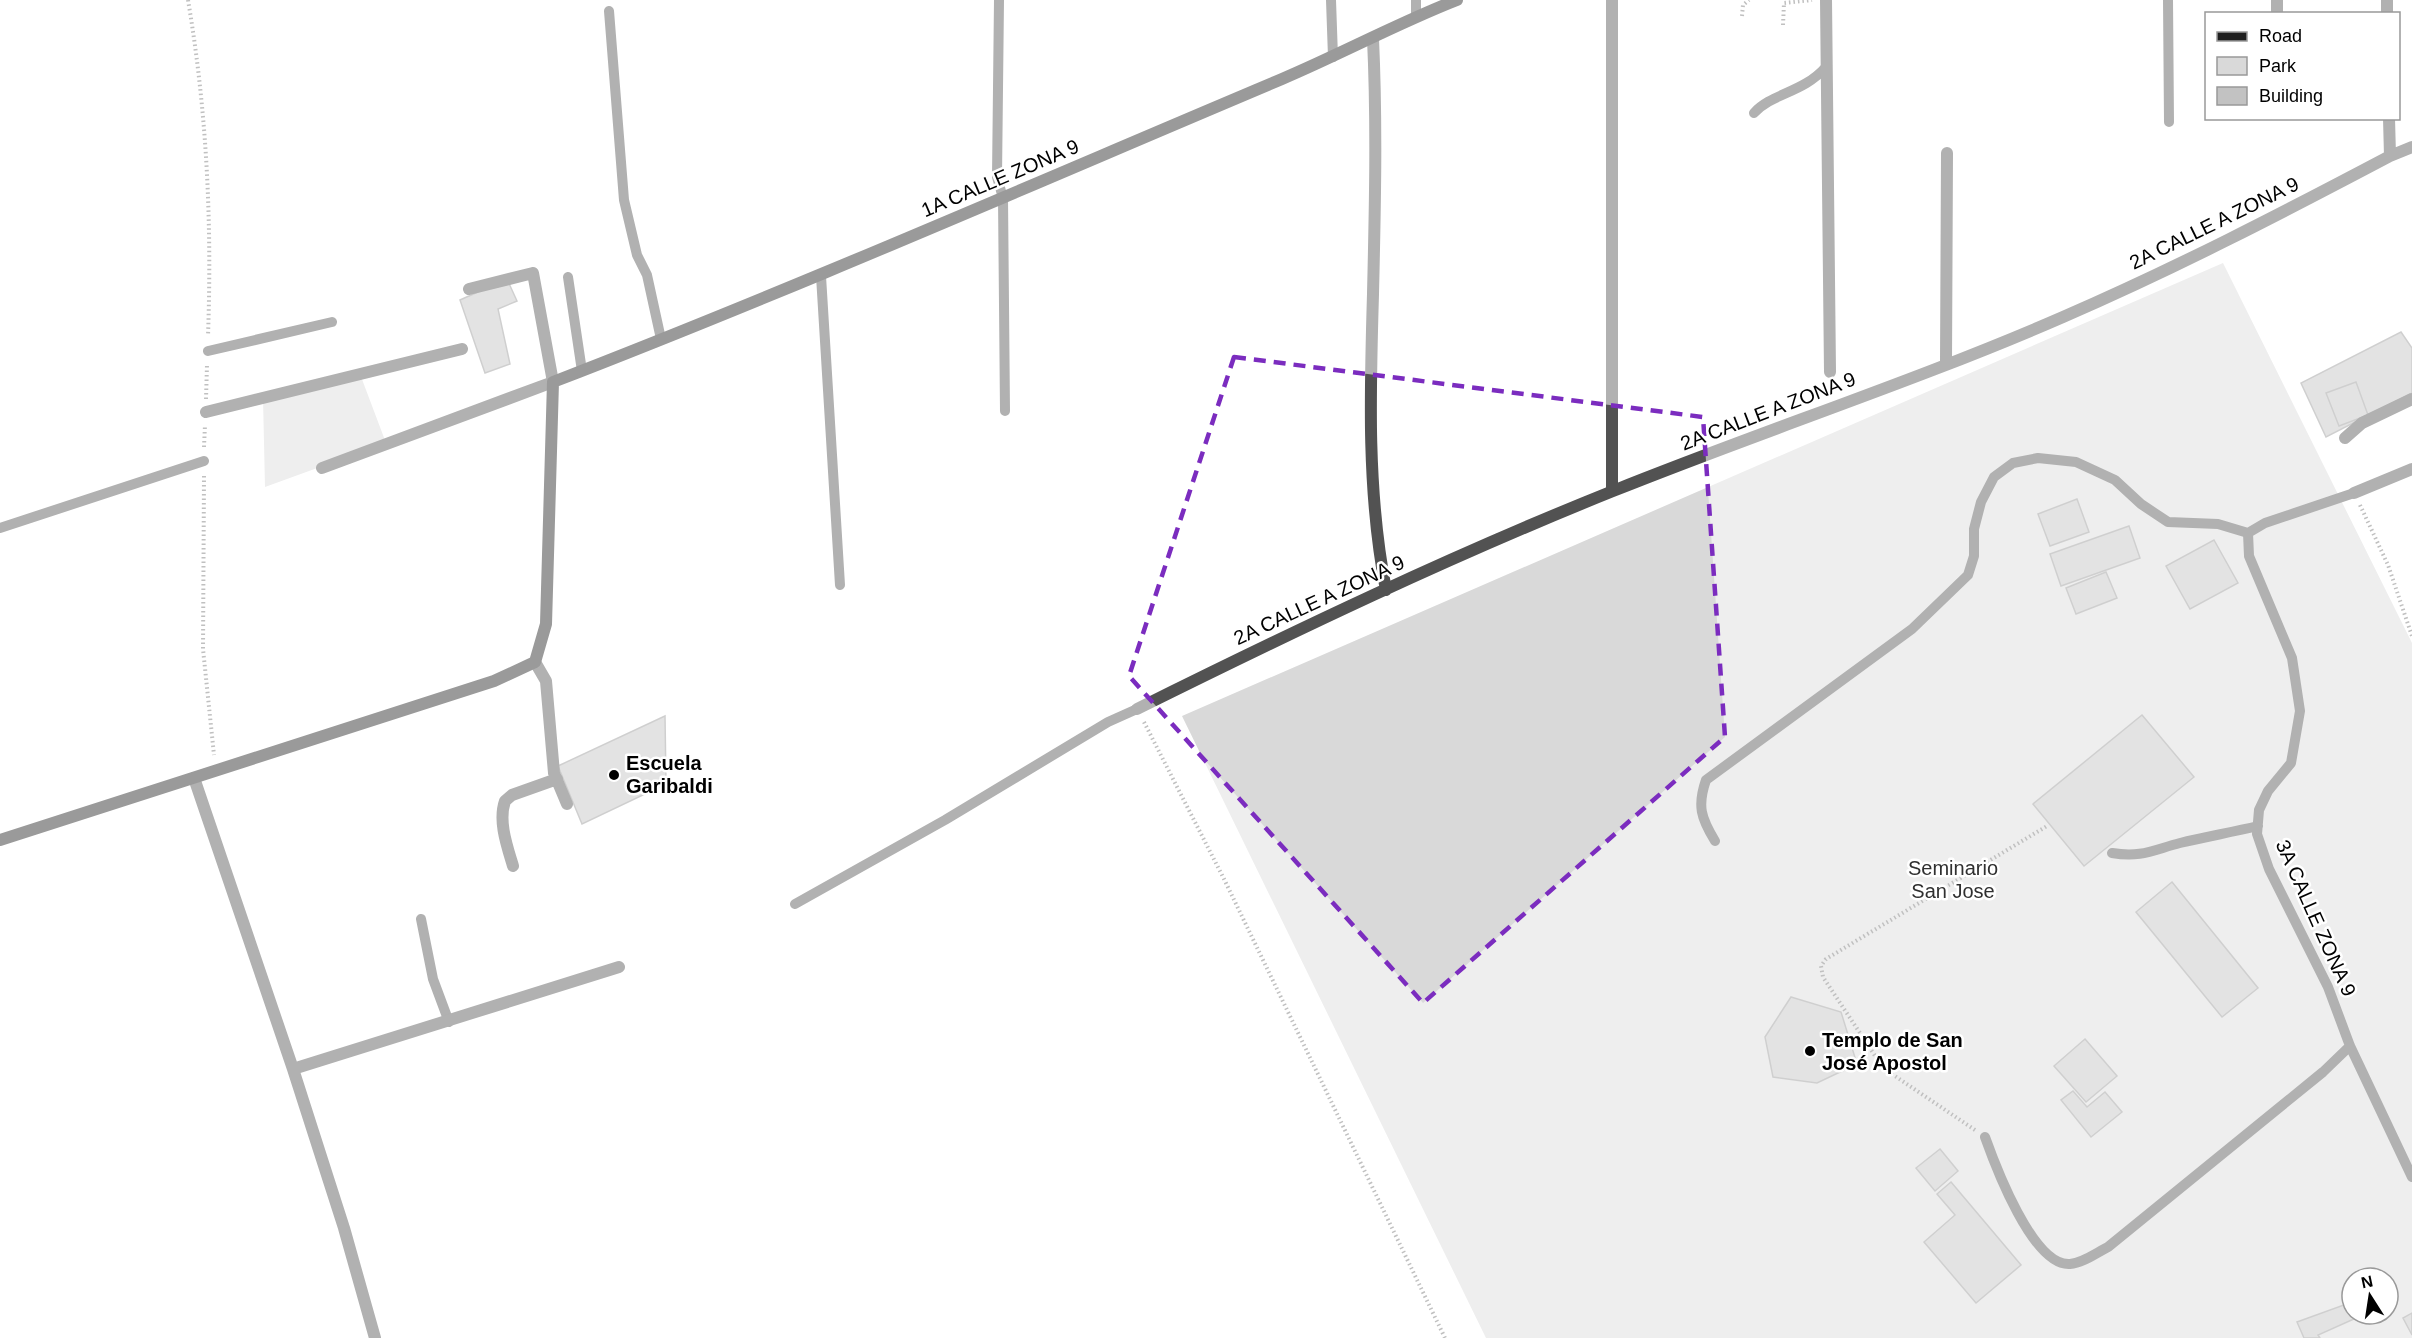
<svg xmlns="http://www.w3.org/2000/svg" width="2412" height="1338" viewBox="0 0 2412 1338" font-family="Arial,sans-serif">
<rect width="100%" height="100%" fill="#fff"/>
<path fill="#d9d9d9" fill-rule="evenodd" d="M2223 263 2412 643V1338H1486L1182 716ZM2352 1278H2388V1314H2352Z
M360 374 386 443 265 487 263 398Z"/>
<path fill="#c2c2c2" stroke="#969696" stroke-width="1.5" d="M507 279 517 301 498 309 510 364 485 373 460 300Z
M2401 332 2412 348V393L2326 437 2301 383Z
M2356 382 2368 415 2339 426 2326 393Z
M2077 499 2089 532 2050 546 2038 514Z
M2129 526 2140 558 2061 586 2050 554Z
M2214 540 2238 583 2190 609 2166 566Z
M2106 572 2117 598 2076 614 2066 588Z
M2142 715 2194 777 2084 866 2033 804Z
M665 716 666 784 582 824 558 766Z
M2172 882 2258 988 2222 1017 2136 912Z
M1791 997 1841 1012 1857 1064 1817 1083 1773 1077 1765 1037Z
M2085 1039 2117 1076 2086 1102 2054 1066Z
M2073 1091 2087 1107 2105 1092 2122 1112 2091 1137 2061 1100Z
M1940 1149 1958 1171 1935 1191 1916 1168Z
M1951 1182 2021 1265 1976 1303 1924 1242 1955 1215 1937 1194Z
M2352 1302V1314H2365L2318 1335 2320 1338H2304L2297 1322Z
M2412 1313V1335L2403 1318Z"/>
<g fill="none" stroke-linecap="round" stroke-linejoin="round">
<path stroke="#747474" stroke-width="4" stroke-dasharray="1.5 3" stroke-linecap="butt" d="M188 0C207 112 212 223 208 336
M1742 16 1743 5 1749 0
M1783 25 1784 3 1812 0
M206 399 207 365
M204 447 205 425
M204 476 203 649 214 755
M2360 505 2388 565 2412 636
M1144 722 1224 879 1445 1338
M1975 1130 1883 1068 1823 977 1821 966 1826 959 2047 826"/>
<path stroke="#525252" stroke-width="10" d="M999 0 997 177 1003 198 1005 411
M1331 0 1333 57
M1416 0V16
M2168 0 2169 122
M609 11 624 200 637 255 647 275 661 339
M1754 113C1772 93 1803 93 1826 67
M821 276 840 585
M568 277 582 371
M208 351 332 322
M2354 493 2265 523 2248 533 2249 556 2292 658 2300 711 2291 763 2268 791 2259 810 2257 834 2269 869 2328 987 2350 1046 2412 1177
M0 528 204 461
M1715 841C1701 818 1697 806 1706 780L1912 629 1968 575 1974 556V529L1981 502 1994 477 2013 463 2038 458 2076 462 2115 480 2141 504 2168 522 2218 524 2248 533
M2112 853C2141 858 2153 850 2180 843 2206 837 2232 832 2258 826
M795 904 945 820 1108 722 1137 709
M421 919 433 979 449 1022
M1985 1137C1995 1165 2033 1267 2070 1264 2083 1263 2096 1253 2108 1247L2323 1072 2350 1046"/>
<path stroke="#525252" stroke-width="12" d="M1612 0V491
M1826 0 1830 372
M2277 0V14
M2387 14V0
M1373 39C1377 124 1375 209 1373 294 1370 393 1367 493 1386 590
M2389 118 2390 156
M1946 364 1947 153
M206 412 462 349
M2345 438 2362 423 2412 399
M322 468 553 382 533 273 469 289
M2354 493 2412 469
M535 662 546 681 554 773 567 804
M1137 709C1294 631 1451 556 1613 491 1762 431 1916 381 2063 317 2176 268 2282 213 2390 156L2412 147
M194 778 293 1069 344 1228 375 1338
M513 866C507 846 498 821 505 801L512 795 557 779
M293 1069 619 967"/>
<path stroke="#1f1f1f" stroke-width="12" d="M0 840 494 681 535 662 546 624 553 382C799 287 1040 181 1282 79 1341 54 1398 23 1457 0"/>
</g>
<path d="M0 0H2412V1338H0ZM1234 357 1703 417 1725 737 1423 1003 1129 676Z" fill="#fff" fill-opacity=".55" fill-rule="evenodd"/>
<path fill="none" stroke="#7b2cbf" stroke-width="4.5" stroke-dasharray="12 8" stroke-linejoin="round" d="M1234 357 1703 417 1725 737 1423 1003 1129 676Z"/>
<g fill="#000" stroke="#fff" stroke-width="2">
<circle cx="614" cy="775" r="6"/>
<circle cx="1810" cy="1051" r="6"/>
</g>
<g text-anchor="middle" stroke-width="5" stroke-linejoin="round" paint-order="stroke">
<g font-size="20" fill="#000" stroke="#fff">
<text transform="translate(1000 178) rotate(-23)" y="7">1A CALLE ZONA 9</text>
<text transform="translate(2214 223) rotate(-26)" y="7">2A CALLE A ZONA 9</text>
<text transform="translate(1768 411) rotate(-21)" y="7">2A CALLE A ZONA 9</text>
<text transform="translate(1319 600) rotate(-25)" y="7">2A CALLE A ZONA 9</text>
<text transform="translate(2316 918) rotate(66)" y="7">3A CALLE ZONA 9</text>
</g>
<g font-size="20" font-weight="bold" fill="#000" stroke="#fff" text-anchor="start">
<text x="626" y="770">Escuela<tspan x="626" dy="23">Garibaldi</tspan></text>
<text x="1822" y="1047">Templo de San<tspan x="1822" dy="23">José Apostol</tspan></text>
</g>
<g font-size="20" fill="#303030" stroke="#fff">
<text x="1953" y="875">Seminario<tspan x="1953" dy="23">San Jose</tspan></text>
</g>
</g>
<rect x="2205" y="12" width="195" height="108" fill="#ffffff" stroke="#999999" stroke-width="1.5"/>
<rect x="2217" y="32" width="30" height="9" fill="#1f1f1f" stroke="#999999" stroke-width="1.5"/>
<text x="2259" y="42" font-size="18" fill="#000000">Road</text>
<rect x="2217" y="57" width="30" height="18" fill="#d9d9d9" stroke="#999999" stroke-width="1.5"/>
<text x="2259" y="72" font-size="18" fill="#000000">Park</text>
<rect x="2217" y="87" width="30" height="18" fill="#c2c2c2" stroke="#999999" stroke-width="1.5"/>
<text x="2259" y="102" font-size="18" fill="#000000">Building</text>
<g transform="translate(2370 1296) rotate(348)"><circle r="28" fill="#ffffff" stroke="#999999" stroke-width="1.5"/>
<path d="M0-4.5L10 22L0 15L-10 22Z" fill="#000000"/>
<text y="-9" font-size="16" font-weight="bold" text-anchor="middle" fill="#000000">N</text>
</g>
</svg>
